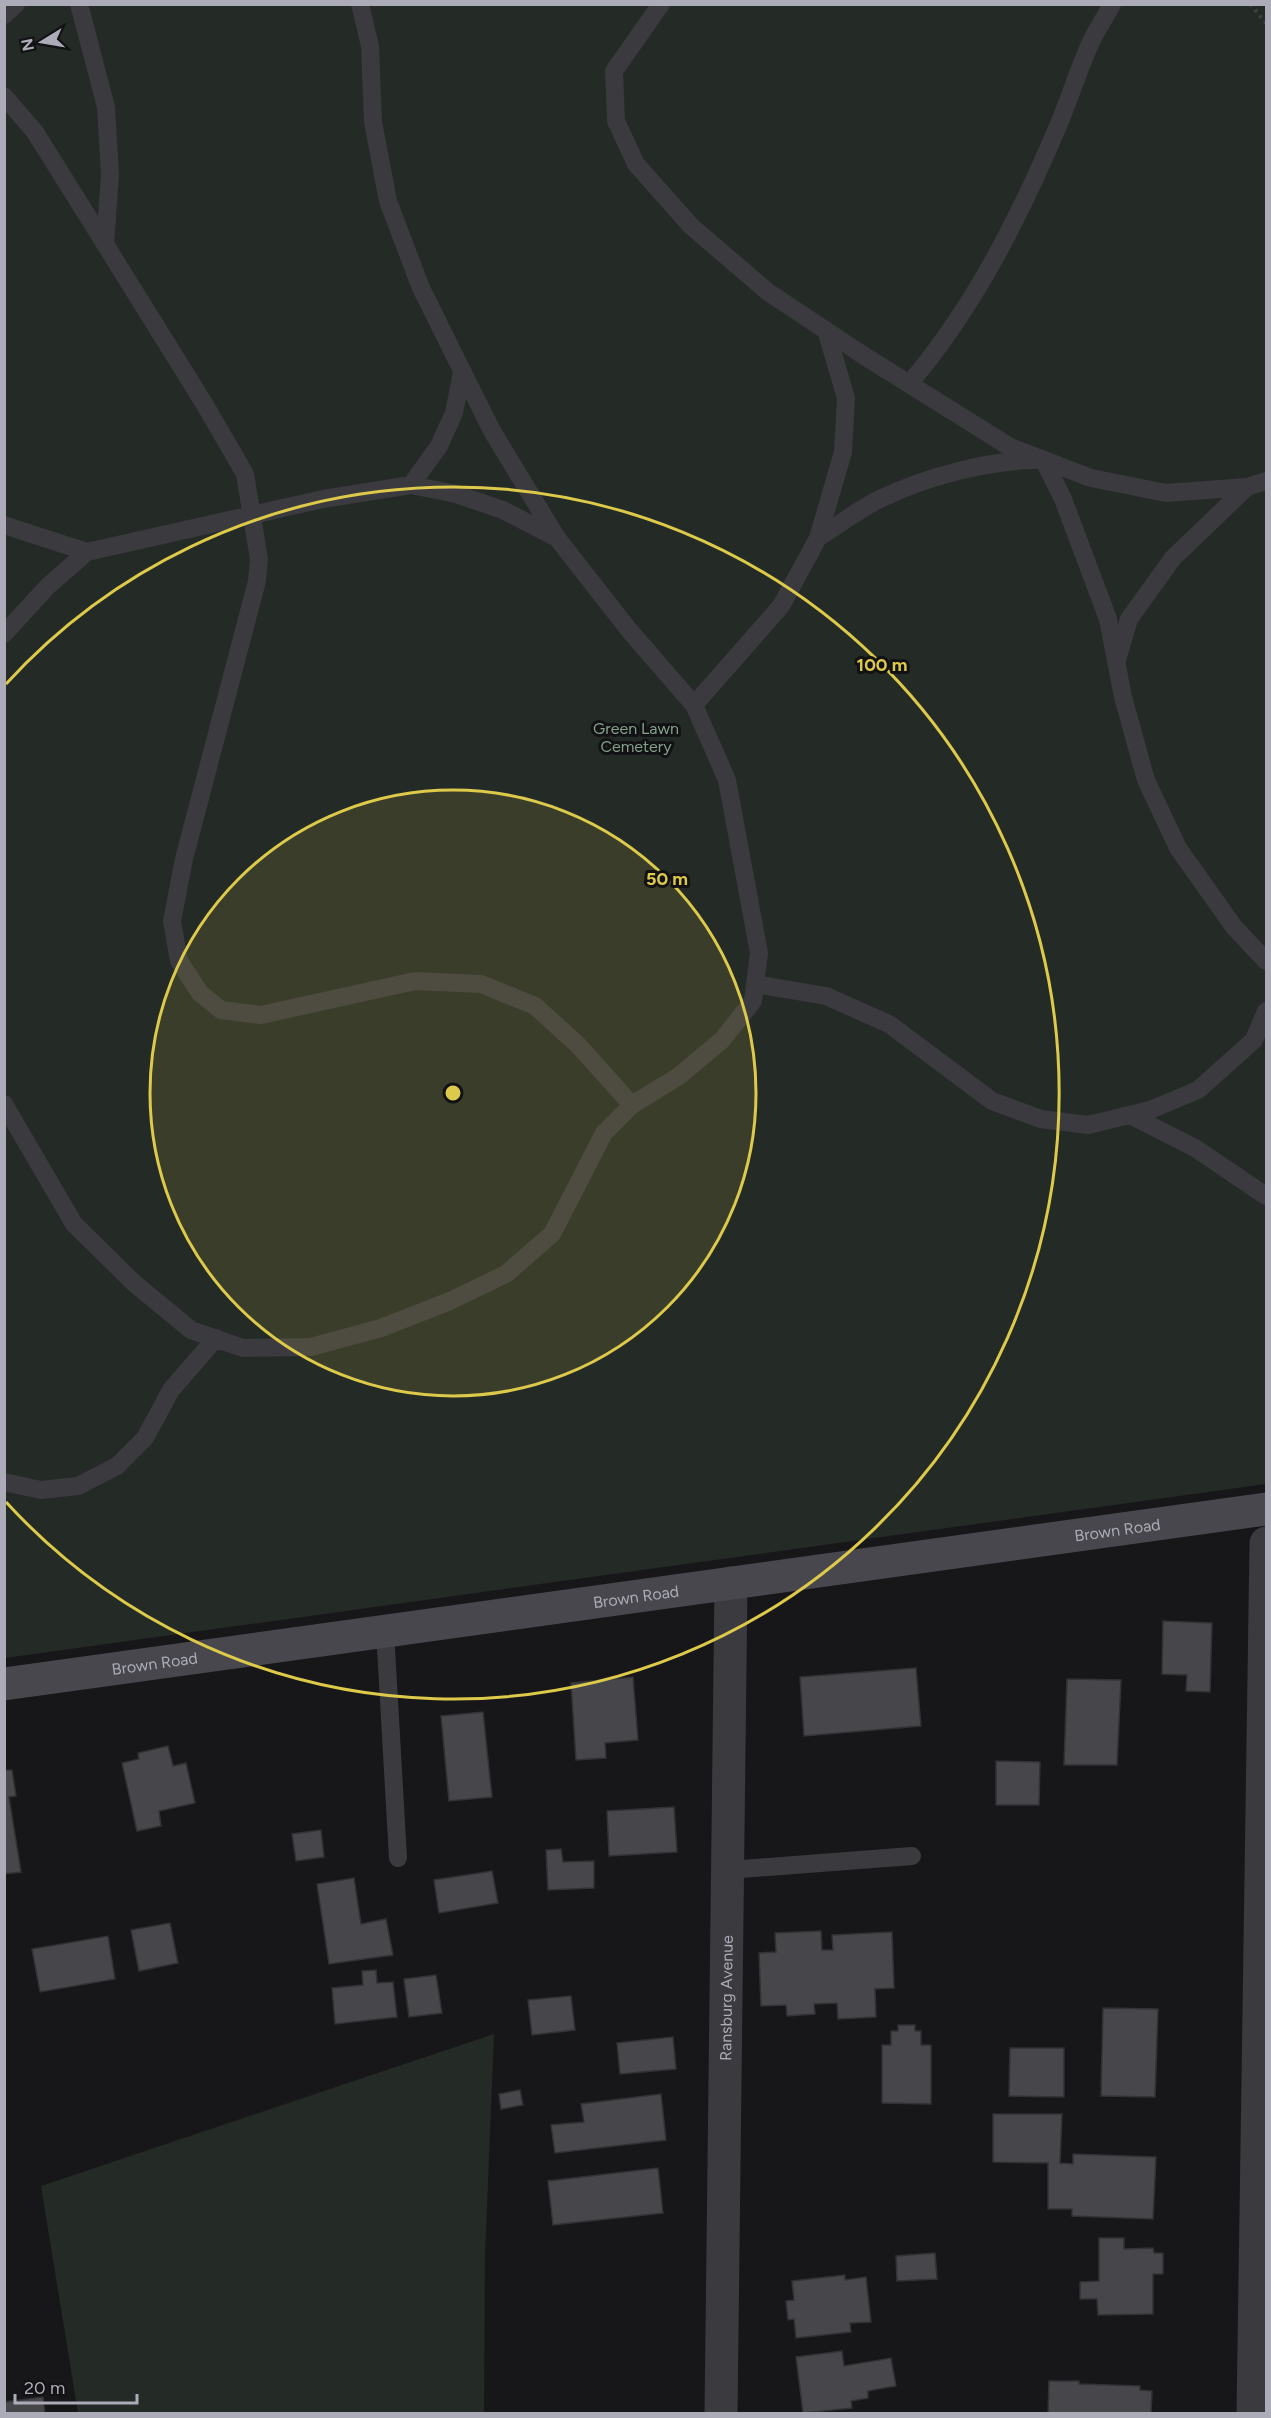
<svg xmlns="http://www.w3.org/2000/svg" width="1271" height="2418" viewBox="0 0 1271 2418" font-family="Figtree,sans-serif">
<rect width="100%" height="100%" fill="#171719"/>
<path fill="#242a26" d="M4 5H1266V1484L5 1658Z
M494 2034 485 2256 484 2413H78L41 2186Z"/>
<path fill="#47474b" stroke="#323134" stroke-width="1.5" d="M1163 1621 1212 1623 1210 1692 1186 1691 1187 1675 1162 1674Z
M916 1668 921 1726 804 1736 800 1677Z
M633 1677 638 1740 605 1743 606 1758 576 1760 571 1683Z
M1067 1679 1121 1680 1117 1765H1064Z
M483 1712 492 1797 449 1801 441 1716Z
M168 1746 173 1766 186 1763 195 1803 159 1811 161 1826 137 1831 122 1763 139 1759 138 1753Z
M996 1761 1040 1762 1039 1805H996Z
M4 1768 6 1770H12L16 1796 9 1797 21 1872 4 1874Z
M674 1807 677 1852 609 1856 607 1811Z
M321 1830 324 1857 296 1861 292 1834Z
M561 1849 563 1862 594 1861V1888L548 1890 546 1850Z
M492 1871 498 1903 439 1913 434 1880Z
M354 1878 361 1924 386 1919 393 1955 329 1964 317 1884Z
M170 1923 178 1963 139 1971 131 1930Z
M821 1931 822 1950H833L832 1935 892 1932 894 1988 875 1989 876 2017 838 2019 837 2003 814 2004 815 2014 787 2016 786 2005 761 2006 759 1953 776 1952 775 1933Z
M108 1936 115 1979 40 1992 32 1949Z
M376 1970 377 1983 393 1982 397 2017 335 2024 332 1988 363 1985 362 1971Z
M436 1975 442 2013 409 2017 404 1979Z
M571 1996 575 2030 532 2035 528 2000Z
M1103 2008 1158 2009 1155 2097 1101 2096Z
M898 2025H915V2031H921V2045H931V2104L882 2103V2045H891V2031H898Z
M673 2037 676 2069 620 2074 617 2043Z
M1010 2048H1064V2097L1009 2096Z
M520 2090 523 2105 501 2109 499 2094Z
M661 2094 666 2140 555 2153 551 2125 584 2122 581 2104Z
M993 2114H1062L1060 2163 1073 2164V2154L1156 2157 1153 2219 1072 2216V2209H1048V2163L993 2162Z
M658 2168 663 2213 553 2225 548 2181Z
M1099 2238H1124V2249L1153 2248 1154 2253H1163V2274H1153V2314L1098 2315 1097 2299H1080V2282L1099 2281Z
M935 2253 937 2279 897 2281 896 2256Z
M845 2275V2280L866 2277 871 2322 850 2323 851 2332 796 2338 794 2319 788 2320 786 2301 794 2300 792 2281Z
M842 2351 844 2366 891 2358 896 2386 868 2391V2398L851 2401 852 2408 803 2413 796 2357Z
M1049 2381H1079V2384L1140 2386V2390L1152 2391 1151 2414H1048Z
M43 2397 45 2414H4V2402Z"/>
<g fill="none" stroke-linecap="round" stroke-linejoin="round">
<path stroke="#3f3f44" stroke-width="4" stroke-dasharray="3 4.5" stroke-linecap="butt" d="M1250 4 1266 23"/>
<path stroke="#3b3a3f" stroke-width="18" d="M79 4 106 107 110 175 105 244 205 405 245 474 259 559 257 581 184 859 172 921 179 961 200 993 221 1010 261 1015 415 981 481 984 535 1006 578 1045 632 1105
M661 4 614 71 616 121 636 164 691 226 768 292 866 357 1010 447 1091 478 1166 493 1247 487 1266 481
M4 15 16 4
M4 96 35 132 105 244
M909 384C972 310 1017 222 1055 133 1068 104 1077 73 1090 44 1096 30 1105 18 1112 4
M1043 459 1063 499 1108 619 1123 697 1146 780 1178 848 1234 927 1266 961
M411 485 439 446 454 413 462 372
M4 525 87 552
M818 538C839 525 859 509 880 499 925 477 986 461 1035 460
M4 634 48 586 87 552 323 499 411 485 456 494 503 510 555 537
M1117 660 1129 619 1173 558 1247 487
M694 705 781 606 818 538 843 452 846 398 826 330
M755 984 826 996 889 1024 992 1101 1041 1119 1088 1125 1150 1110 1198 1090 1254 1040 1266 1011
M4 1104 74 1224 134 1283 191 1330 243 1348 311 1347 381 1328 450 1301 506 1274 552 1234 604 1133 632 1105 679 1076 722 1040 753 1001 759 953 727 780 694 705 629 630 557 538 492 431 421 288 388 201 373 122 370 46 360 4
M1130 1115 1195 1148 1266 1196
M4 1482 41 1490 78 1486 117 1466 145 1438 171 1390 216 1338
M385 1631 398 1858
M728 1870 912 1856"/>
<g stroke="#3b3a3f" stroke-width="33">
<path id="s1" d="M721 2414 731 1583"/>
<path d="M1253 2414 1266 1543"/>
</g>
<path stroke="#47474d" stroke-width="33" id="s2" d="M4 1684 1266 1509"/>
</g>
<circle cx="453" cy="1093" r="303" fill="#ddca4b" fill-opacity=".12"/>
<g fill="none" stroke="#ddca4b" stroke-width="3">
<circle cx="453" cy="1093" r="303"/>
<path d="M6 684A606 606 0 1 1 6 1502"/>
</g>
<g text-anchor="middle" stroke-width="6" stroke-linejoin="round" paint-order="stroke">
<g font-size="16" fill="#84a08b" stroke="#121214">
<text x="636" y="734">Green Lawn<tspan x="636" dy="18">Cemetery</tspan></text>
</g>
<g font-size="16" fill="#abacb7" stroke="#121214">
<text dy="6" stroke="none"><textPath href="#s2" startOffset="1124">Brown Road</textPath></text>
<text dy="6" stroke="none"><textPath href="#s2" startOffset="638">Brown Road</textPath></text>
<text dy="6" stroke="none"><textPath href="#s2" startOffset="152">Brown Road</textPath></text>
<text dy="6" stroke="none"><textPath href="#s1" startOffset="416">Ransburg Avenue</textPath></text>
</g>
</g>
<circle cx="453" cy="1093" r="9" fill="#ddca4b" stroke="#121214" stroke-width="3"/>
<g font-size="18" text-anchor="middle" font-weight="bold" fill="#ddca4b" stroke="#121214" stroke-width="6" stroke-linejoin="round" paint-order="stroke">
<text x="882" y="671">100 m</text>
<text x="667" y="885">50 m</text>
</g>
<rect width="1271" height="2418" fill="none" stroke="#abacb7" stroke-width="12"/>
<g transform="translate(42 42) rotate(259)" stroke="#121214" stroke-width="4.5" paint-order="stroke">
<path d="M0-4.5L10 22L0 15L-10 22Z" fill="#abacb7"/>
<text y="-9" font-size="16" font-weight="bold" text-anchor="middle" fill="#abacb7">N</text>
</g>
<path d="M15 2394v9h122v-9" fill="none" stroke="#abacb7" stroke-width="3"/>
<text x="24" y="2394" font-size="18" fill="#abacb7" stroke="#121214" stroke-width="4.5" paint-order="stroke">20 m</text>
</svg>
